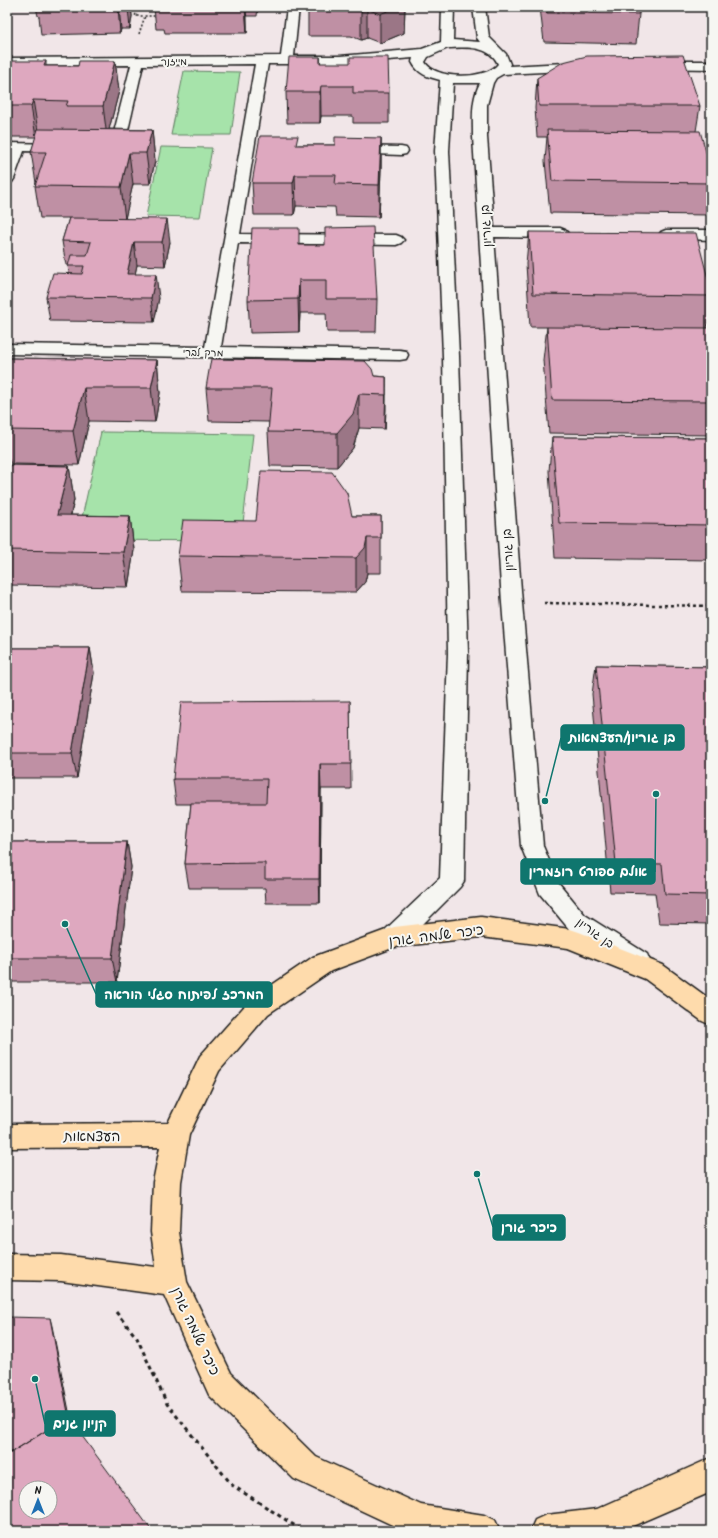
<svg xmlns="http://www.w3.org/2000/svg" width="718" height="1538" viewBox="0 0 718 1538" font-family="Kalam,'Playpen Sans Hebrew',sans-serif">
<rect width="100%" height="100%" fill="#f1e6e8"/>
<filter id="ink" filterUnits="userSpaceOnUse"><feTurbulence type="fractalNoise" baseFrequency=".025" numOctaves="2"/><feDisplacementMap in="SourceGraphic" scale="8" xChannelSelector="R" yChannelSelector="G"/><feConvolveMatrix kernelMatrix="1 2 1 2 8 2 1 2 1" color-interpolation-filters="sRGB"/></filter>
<g filter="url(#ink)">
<path fill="#a6e3aa" stroke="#618063" d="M184 71 240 72 231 135H171Z
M161 147 212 148 200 217 146 216Z
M101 432 253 434 241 541 77 540Z"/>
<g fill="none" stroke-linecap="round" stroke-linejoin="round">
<g stroke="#1c1c1c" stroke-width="3">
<path id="minor" d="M287 7H299L294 56H340L422 49 441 42 442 7H454L453 40 480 42 477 38 473 7H485L489 37 506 54 510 64 509 66 584 62 589 63 590 66 589 69 584 70 503 74 496 78 493 83 487 105V137L494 228H560L565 230 568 233 565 236 560 238 494 237 522 603 543 846 558 882 585 915 647 954 650 961 647 968 638 971 629 968 569 929 540 894 521 846 502 603 473 137C473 118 471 100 480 83H453L449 151 459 356 468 653 464 881 460 887 403 944 394 947 385 944 382 937 385 930 440 878 448 653 443 356 435 151 440 80C428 77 418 74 412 62L413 58 340 64H268L240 234 396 235 401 237 404 240 401 243 396 245 238 243 221 347 400 350 406 351 408 355 406 359 400 360 7 354V344L205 347 255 64 143 65 124 148 122 151C115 153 108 153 101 151L99 148 101 145 111 144 131 65 7 66V58L281 56ZM448 48C464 47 490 45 498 64 486 80 435 80 425 62L428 57Z
M656 61H711V69L651 68 650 65 651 62Z
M7 143 62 144 67 145 69 148 67 151 62 152 24 151 14 179 12 182 7 183V159L10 151H7Z
M351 146 401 147 406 148 408 151 406 154 401 155 346 153 344 150 346 147Z
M666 230H711V240L661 238 658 235 661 232Z"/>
</g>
<g stroke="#1c1c1c" stroke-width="3">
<path id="major" d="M481 917 570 929 579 932 663 965 711 1000V1025L702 1021 645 979 568 948 481 937 395 947 331 971 268 1014 219 1071 189 1135 181 1182 179 1232 187 1282 231 1373 316 1457 421 1505 484 1515 495 1520 500 1531H405L294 1479 209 1395 164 1295 61 1281 7 1280V1254L61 1255 156 1267 151 1232 153 1182 160 1147 7 1148V1124L168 1123 200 1056 250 1000 313 957 394 927Z
M711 1458V1492L621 1531H530L535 1520 546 1515 597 1509Z"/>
</g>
<path stroke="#1c1c1c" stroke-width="1.5" stroke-dasharray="2 2" stroke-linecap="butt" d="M128 11H137L135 16H157
M139 34 145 16"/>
<path stroke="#1c1c1c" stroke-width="2.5" stroke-dasharray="3 3" stroke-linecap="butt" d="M544 603 711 606"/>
<path stroke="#1c1c1c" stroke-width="3" stroke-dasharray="4 4" stroke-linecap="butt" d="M116 1312 137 1338 167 1404 232 1485 303 1531"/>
<use href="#minor" fill="#f6f6f2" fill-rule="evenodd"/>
<use href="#major" fill="#fedbac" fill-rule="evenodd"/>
</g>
<path fill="#bf90a4" stroke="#1c1c1c" d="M36 7H131L132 16 130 29H121L120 33 41 35 39 16H38Z
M154 7H258L257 16H247V33H165L164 29H156Z
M308 7H405L404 33 380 43 367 38 361 40 351 36H308Z
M540 7H638L639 14 636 44 544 42Z
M320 57V63L389 93V123H353V116H321L320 123H287L286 92Z
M46 61V66H78L115 61 119 91 109 129 152 130 155 161 150 184H133L125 218 170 242 165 266 137 265 135 274 159 298 154 322 50 321 46 297 69 274 68 265H66L62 241 69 218H40L35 186 36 183 31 152 36 137H7V75Z
M537 78 700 106 696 131 711 169V208L710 215 550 213 545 161 547 137H537L535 108Z
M381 138V169L379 217 336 216 335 207 296 206 294 215H254L252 183 298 145H335Z
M529 232 711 290V306L707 328H711V435L549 433 543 360 547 327H530L526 264Z
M300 245 377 299 376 332H327L326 313H300L299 332 250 333 248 300Z
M7 358 157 360 160 393 155 422 89 421 79 465 11 464 7 455Z
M374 376 386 377 385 429 359 428 353 448 337 467 270 466 268 432 269 422 209 421 206 388Z
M552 437 711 438V560L555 558 549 471Z
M7 465 69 466 74 500 71 515 130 516 134 550 128 587 7 585Z
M352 516H381V573H367L365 582 356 592 182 591 178 556 256 521Z
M7 648H90L94 673 77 778H7Z
M596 665 711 667V924L659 923 655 893 610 892 592 694Z
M350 701 351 789H321L320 903H266L265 888H189L185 864 191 804H176L173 779Z
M7 842H127L131 867 117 982H7Z"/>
<path fill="#9b7686" stroke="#1c1c1c" d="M118 7H119L121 29 120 33Z
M128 7H131L132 16 130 29Z
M245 7H246L247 25V33Z
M392 7H405L404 33 380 43V14Z
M367 9V38L361 40V11Z
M320 57 321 116 320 123Z
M115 61 119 91 107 137 103 106Z
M33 100 38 131 36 137 31 106Z
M152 130 155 161 150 184 146 153Z
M381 138V169L379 217V185Z
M129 153 133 184 125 219 121 187Z
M295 175 296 206 294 215 293 183Z
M167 219 170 242 165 266 162 242Z
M134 242 137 265 130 298 127 274Z
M156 274 159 298 154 322 151 298Z
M299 280 300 313 299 332 298 299Z
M157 360 160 393 155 422 151 388Z
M386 377V410L385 429Z
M84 388 89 421 79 465 73 431Z
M359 394V428L353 448 337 467V433Z
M69 466 74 500 63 549 57 515Z
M130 516 134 550 128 587 123 552Z
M367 538V573L365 582 356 592V558Z
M90 648 94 673 77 778 72 753Z
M320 764 321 789 320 903 319 879Z
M127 842 131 867 117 982 112 958Z
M50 1318 52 1326 73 1431 7 1472Z"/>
<path fill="#dea8bf" stroke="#1c1c1c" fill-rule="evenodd" d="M308 7H397L380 14 367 9 361 11 351 7Z
M546 7H638L639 14 547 13Z
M683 55 700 106H539L537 78 563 62 587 56Z
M289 57H320V63H350V57H388L389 93H353V86H321L320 92H286Z
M12 61H46L44 66H78L79 61H115L103 106H66L68 101 33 100 31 106H7V75Z
M38 129 152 130 146 153H129L121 187 35 186 46 152H31Z
M547 130 700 131 711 169V183L552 181Z
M260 136H298L296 145H335V137L381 138 379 185 335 184 336 175H295L293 183H252Z
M69 218 167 219 162 242H134L127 274H156L151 298 46 297 53 273 82 274 84 266H68L71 255H87L91 242 62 241Z
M373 227 377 299H326V280H299L298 299 248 300 252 228H299V245H325V228Z
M529 232 696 233 711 290V296L533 294Z
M547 327 711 328V401L552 400Z
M7 358 157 360 151 388H84L73 431 7 430Z
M211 359 365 361 372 369 374 376 386 377V395L359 394 353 414 337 433 268 432 272 388H206Z
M552 437 711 438V525L559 523Z
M7 465 69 466 57 515 130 516 123 552 7 550Z
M261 471 332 472 347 493 352 516H381V538H367L365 548 356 558 178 556 183 520 256 521Z
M7 648H90L72 753H7Z
M596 665 711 667V895L665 894 662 864 616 863Z
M350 701 351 764H320L319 879H265V863L185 864 191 803H266L267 779H173L181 702Z
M7 842H127L112 958H7Z
M7 1317 50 1318 69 1418 68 1417 7 1455Z
M68 1417 152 1531H7V1455ZM26 1488H50V1512H26Z"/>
</g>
<g text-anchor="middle" stroke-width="4" stroke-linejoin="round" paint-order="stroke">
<g font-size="10" fill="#1c1c1c" stroke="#f6f6f2">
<text transform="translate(174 61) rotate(-1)" y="4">מייזנר</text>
<text transform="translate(203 352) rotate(1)" y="4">מרק לברי</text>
</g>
<g font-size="12" fill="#1c1c1c" stroke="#f6f6f2">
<text transform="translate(486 226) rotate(-94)" y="4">בן גוריון</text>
<text transform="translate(508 550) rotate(-94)" y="4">בן גוריון</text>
<text transform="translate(595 933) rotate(35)" y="4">בן גוריון</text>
</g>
<g font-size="14" fill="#1c1c1c" stroke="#f6f6f2">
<text transform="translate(436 935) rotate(-7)" y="5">כיכר שלמה גורן</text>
<text x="92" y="1141">העצמאות</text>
<text transform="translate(196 1331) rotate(65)" y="5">כיכר שלמה גורן</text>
</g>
</g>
<path fill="none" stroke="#0f766e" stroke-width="1.5" d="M545 801L561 738M656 794L655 872M65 924L96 994M477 1174L493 1227M35 1379L45 1424"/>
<g fill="#0f766e" stroke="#f6f6f2" stroke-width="1.5">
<circle cx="545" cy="801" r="4"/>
<circle cx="656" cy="794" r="4"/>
<circle cx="65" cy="924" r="4"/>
<circle cx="477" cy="1174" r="4"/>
<circle cx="35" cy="1379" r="4"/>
</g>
<g fill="#0f766e" stroke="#0f766e" stroke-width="1.5">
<rect x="561" y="725" width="123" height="25" rx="4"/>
<rect x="521" y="859" width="134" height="25" rx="4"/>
<rect x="96" y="982" width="176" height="25" rx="4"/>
<rect x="493" y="1215" width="72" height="25" rx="4"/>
<rect x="45" y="1411" width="70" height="25" rx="4"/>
</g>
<g font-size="13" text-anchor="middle" font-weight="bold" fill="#fff">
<text x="622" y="742">בן גוריון/העצמאות</text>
<text x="588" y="876">אולם ספורט רוזמרין</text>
<text x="184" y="999">המרכז לפיתוח סגלי הוראה</text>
<text x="529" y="1232">כיכר גורן</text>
<text x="80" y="1428">קניון גנים</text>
</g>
<rect width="718" height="1538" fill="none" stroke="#f6f6f2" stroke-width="24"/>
<rect x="12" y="12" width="694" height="1514" fill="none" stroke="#1c1c1c" stroke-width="1.5" filter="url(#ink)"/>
<g transform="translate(38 1500)"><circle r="19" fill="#f6f6f2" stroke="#9f9f9c"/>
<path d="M0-3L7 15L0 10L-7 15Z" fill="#1f6fb2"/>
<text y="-6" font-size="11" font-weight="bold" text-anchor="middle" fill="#1c1c1c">N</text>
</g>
</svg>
